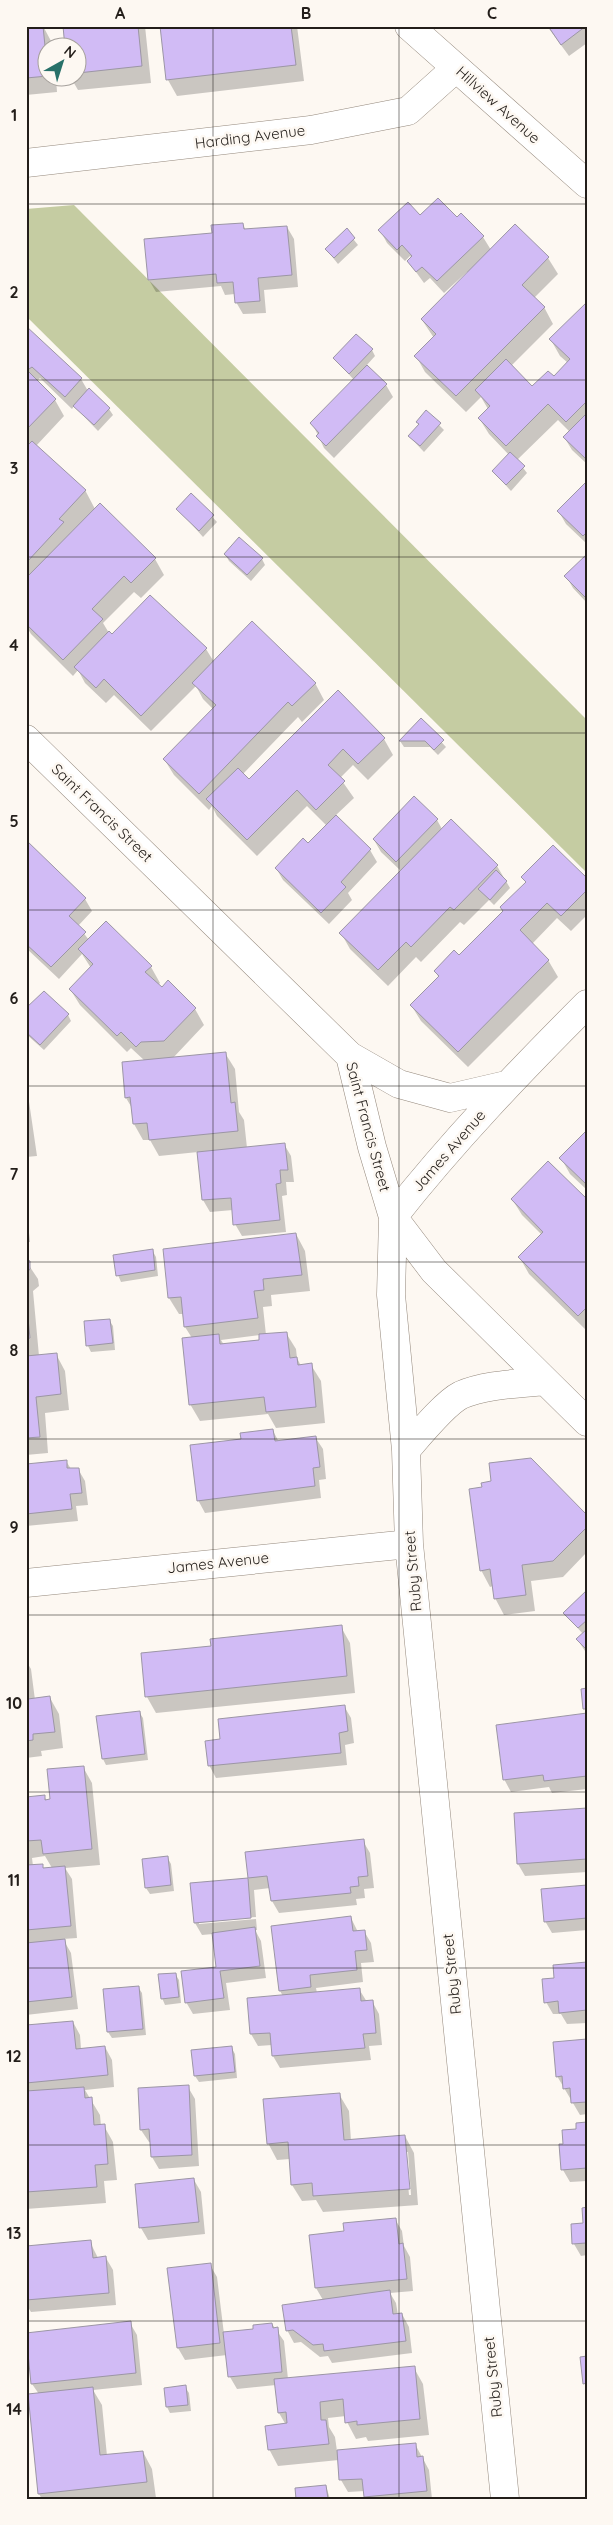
<svg xmlns="http://www.w3.org/2000/svg" width="613" height="2525" viewBox="0 0 613 2525" font-family="Quicksand,sans-serif">
<rect width="100%" height="100%" fill="#fdf8f2"/>
<path fill="#c5cca2" d="M74 205 587 720V873L26 316V209Z"/>
<path fill="#0003" fill-rule="evenodd" d="M26 26H43L51 41 52 48H48V78H56L57 92 26 95Z
M64 26H145L151 83 78 90 71 78H78V48Z
M161 26H297L304 81 177 96 168 80Z
M547 26H587V43L569 56Z
M420 216 457 219 483 237 491 250 515 225 548 258 558 274 534 298 544 307 553 324 511 366 532 388 554 378 568 363 560 356 551 340 587 303V464L572 450 564 437 570 432 558 420 517 460 527 473 511 491 493 471 509 455 489 434 479 418 488 409 481 397 466 412 425 372 416 356 434 338 422 320 468 273 467 272 444 293 430 278 424 283 408 261 412 258 410 256 405 261 387 243 380 230Z
M242 224 246 230 287 227 294 239 298 287 264 290 266 313 243 314 236 302 235 294 225 295 221 286 156 292 149 280Z
M346 230 358 245 338 264 326 249Z
M26 327 81 379 88 391 109 409 113 415 98 431 74 406 72 409 40 378 37 381 55 400 64 416 36 446 85 490 95 509 155 559 164 575 141 598 134 592 103 623 109 633 112 635 150 596 206 649 214 662 315 683 324 700 302 722 298 717 242 775 249 781 338 692 384 739 393 755 368 780 353 765 340 778 354 798 335 816 370 850 377 862 348 893 352 900 329 924 283 880 276 868 308 845 327 826 307 806 257 856 217 816 212 806 209 810 174 775 164 759 213 709 203 699 196 686 151 731 114 695 106 703 85 683 78 670 73 676 31 634 26 626Z
M372 350 375 356 366 366 386 385 393 397 334 458 324 448 312 423 354 380 334 358Z
M426 412 444 430 424 452 409 436 419 425 417 422Z
M587 483V544L566 524 559 512Z
M191 494 217 522 203 537 178 509Z
M225 554 262 559 265 565 251 581 229 561Z
M587 555V603L573 588 566 576Z
M421 720 446 747 438 755 430 747H404L400 741Z
M437 820 442 829 497 866 510 888 494 905 489 900 464 925 460 922 421 962 416 957 388 986 350 949 341 933 401 871 381 852 374 840Z
M26 842 85 899 92 911 78 926 89 940 151 967 160 983 158 985 195 1009 204 1025 172 1059 225 1053 235 1069 239 1112 244 1120 247 1148 284 1144 291 1156 294 1182H286L287 1195 282 1196 286 1232 242 1236 235 1224 233 1210 210 1212 203 1200 198 1152 159 1156 150 1140H143L134 1124 132 1108 126 1098 145 1061 131 1048 127 1052 80 1005 70 989 91 968 82 954 59 979 26 948Z
M523 878 587 880V915L571 931 557 918 532 944 548 960 558 977 468 1067 421 1021 411 1005 439 978 435 971 459 957 504 912 526 883Z
M26 1010 68 1015 71 1021 44 1050 26 1034Z
M26 1081 37 1156 26 1157Z
M587 1131V1190L570 1174 561 1158Z
M512 1199 587 1201V1331L529 1274 520 1258 542 1235 522 1215Z
M26 1205 30 1242H26Z
M296 1234 305 1251 310 1291 271 1295 272 1306 263 1307 266 1335 286 1333 296 1349 297 1358 301 1366 311 1365 321 1381 325 1423 276 1428 268 1414 200 1421 190 1404 192 1338 185 1327 184 1314H179L169 1298ZM260 1335V1341L224 1345 221 1340Z
M152 1250 156 1257 158 1276 121 1282 118 1275Z
M26 1261 38 1279 39 1286 33 1291 39 1356 56 1354 65 1371 69 1410 45 1413 48 1453 26 1455Z
M109 1320 113 1326 115 1350 91 1352 88 1346Z
M273 1431 279 1442 315 1437 323 1449 326 1479 319 1480 321 1498 205 1513 198 1500 242 1440Z
M66 1461 71 1469H78L85 1481 88 1505 76 1506 78 1521 26 1526V1466Z
M587 1517V1552L563 1577 531 1581 535 1611 504 1615 495 1598 493 1586 490 1587 481 1570Z
M587 1592V1654L577 1639 583 1634 564 1613Z
M341 1627 350 1643 355 1693 156 1713 147 1697 212 1647Z
M26 1661 31 1669 35 1700 50 1698 59 1714 63 1748 41 1751 42 1756 26 1758Z
M344 1706 351 1718 354 1743 345 1745 347 1765 216 1778 209 1765 222 1740Z
M139 1712 143 1718 148 1760 106 1765 103 1759Z
M587 1714V1789L552 1793 549 1787 511 1792 504 1779Z
M83 1767 92 1783 100 1865 65 1868 72 1879 77 1938 63 1939 71 1953 78 2009 26 2015V1795L28 1798 44 1796 47 1801H51ZM45 1856 52 1868 44 1869 42 1865 33 1866 32 1858Z
M587 1809V1872L525 1876 518 1864Z
M363 1841 370 1853 374 1888 364 1889 365 1898 356 1899 357 1905 279 1913 272 1901 270 1888 254 1890 256 1917 199 1921V1924L256 1919 257 1930H255L261 1941 266 1978 226 1983 230 2010 193 2014 186 2002 217 1968 213 1934 202 1935 195 1923 191 1884 249 1879 247 1854Z
M167 1857 171 1864 174 1891 150 1894 146 1888Z
M587 1887V1930L552 1933 545 1921Z
M351 1918 358 1932 364 1931 371 1943 374 1962 361 1963 363 1982 316 1988 317 1993 359 1989 367 2002 372 2001 379 2014 382 2045 369 2046 371 2060 280 2068 273 2056 272 2045 258 2046 251 2034 283 1996 280 1991Z
M587 1963V2023L567 2024 561 2014H553L546 2002 555 1979Z
M175 1974 179 1980 181 2003 165 2005 162 1998Z
M138 1987 142 1993 146 2035 112 2038 108 2032 105 1990Z
M73 2022 80 2035 81 2049 105 2047 112 2060 114 2087 85 2090 100 2115 101 2126H104L113 2142 117 2180 104 2181 106 2203 26 2209V2027Z
M587 2040V2114L580 2115 557 2076Z
M231 2047 235 2054 237 2078 199 2082 195 2076Z
M188 2087 195 2099 199 2166 159 2169 152 2157 151 2142H149L141 2130Z
M339 2094 349 2111 351 2141 405 2136 414 2153 418 2205 323 2212 316 2200 302 2201 292 2185 290 2159 277 2160 268 2143ZM405 2152H408L411 2195H409Z
M587 2124V2181L570 2182 563 2170 560 2145H565L577 2130Z
M194 2180 201 2192 205 2234 148 2240 141 2228 136 2185Z
M587 2208V2255L581 2256 574 2244 584 2224Z
M395 2219 402 2231 404 2246 410 2257 413 2291 390 2293 396 2303 398 2315 402 2314 409 2327 412 2353 332 2363 328 2356 320 2357 301 2342 294 2343 287 2330 323 2300 316 2288 310 2236 345 2232Z
M90 2242 98 2258H106L113 2270 116 2305 31 2312 26 2304V2247Z
M210 2265 217 2277 224 2334 254 2330 272 2324 284 2341 288 2379 414 2368 423 2384 429 2435 368 2441 366 2437 356 2439 347 2422 346 2416 328 2418 329 2427 335 2437 337 2451 415 2444 429 2470 432 2499H367L365 2491 348 2492 341 2480 339 2460 278 2466 269 2449 286 2425 279 2413 276 2385 237 2389 230 2377 227 2355 185 2360 178 2348Z
M130 2323 137 2335 142 2385 93 2390 102 2405 107 2456 143 2452 152 2469 156 2498 42 2499 39 2494V2394L32 2384Z
M185 2387 189 2393 191 2411 170 2413 167 2407Z
M326 2486 330 2499H297Z"/>
<path fill="#d1bbf5" stroke="#9c96a5" d="M26 26H43L48 76 26 78Z
M63 26H138L142 66 78 73V48H65Z
M160 26H291L296 65 166 80Z
M548 26H586L561 45Z
M438 198 457 217 461 213 484 236 437 281 422 267 416 272 407 261 412 256 402 245 397 250 378 230 408 202 420 215Z
M243 223 244 229 287 226 292 275 258 278 260 301 235 303 233 282 217 283 216 274 148 280 144 239 212 233 211 225Z
M515 224 549 257 522 285 545 307 456 396 414 356 436 334 421 319Z
M347 228 355 238 334 258 325 249Z
M587 302V401L566 422 548 404 506 446 478 418 490 406 475 390 506 359 532 386 548 371 554 376 570 359 549 339Z
M26 326 82 378 65 397 32 367 26 371Z
M356 334 373 349 349 374 333 358Z
M367 365 387 384 326 446 316 436 319 433 310 423Z
M28 371 56 399 26 430V373Z
M89 388 110 408 94 425 73 406Z
M426 410 441 423 420 446 408 436 419 424 416 422Z
M587 413V460L563 437Z
M32 441 86 490 59 519 64 522 26 563V447Z
M510 452 525 466 506 485 492 471Z
M587 481V532L583 536 557 511Z
M191 493 214 515 199 531 176 509Z
M100 503 156 558 131 583 124 576 92 609 103 619 63 660 26 624V578Z
M239 537 263 558 247 575 224 554Z
M587 554V599L564 576Z
M150 595 207 648 141 716 104 679 96 688 74 667 109 631 112 634Z
M252 621 316 683 292 706 288 702 199 794 163 759 216 705 192 683Z
M338 690 385 738 358 764 343 749 328 765 345 781 316 810 297 790 247 840 206 799 238 768 249 779Z
M421 718 444 740 434 750 425 741H399Z
M414 796 438 819 396 862 373 839Z
M336 815 371 849 341 882 346 887 321 913 275 868 303 838 308 843Z
M451 819 498 865 454 910 450 907 411 947 406 942 378 970 339 933Z
M26 840 86 898 69 916 86 932 51 967 26 944Z
M553 845 587 878V890L561 916 547 903 520 930 549 960 458 1052 410 1005 439 976 434 971 454 950 459 955 503 911 500 907 526 882 521 877Z
M496 870 507 881 490 900 478 889Z
M106 921 152 966 145 972 162 987 168 980 196 1008 164 1041 141 1042 136 1047 121 1032 117 1036 69 989 93 964 78 949Z
M44 991 69 1014 40 1045 26 1032V1008Z
M226 1052 231 1103 235 1102 238 1131 149 1140 147 1123 133 1124 130 1097 125 1098 122 1062Z
M587 1130V1185L559 1158Z
M285 1143 288 1170H280L281 1183 276 1184 280 1220 233 1225 231 1198 202 1200 197 1152Z
M548 1161 587 1199V1307L578 1316 518 1257 543 1232 511 1199Z
M296 1233 302 1275 263 1279 264 1290 254 1291 258 1318 184 1327 181 1297 168 1298 163 1249Z
M153 1249 155 1270 116 1276 113 1255Z
M26 1259 30 1261V1269L26 1274Z
M26 1299 30 1338 26 1339Z
M110 1319 113 1343 86 1346 84 1321Z
M287 1332 290 1358 297 1357 298 1365 312 1363 316 1407 266 1412 264 1397 189 1405 182 1338 219 1334 220 1344 259 1340V1334Z
M57 1353 61 1394 36 1397 40 1437 26 1438V1356Z
M273 1429 275 1441 316 1436 320 1467 313 1468 315 1486 197 1501 190 1445 241 1439 240 1433Z
M531 1458 587 1515V1527L553 1561 522 1565 526 1595 494 1599 490 1569 480 1571 469 1489 482 1487 481 1483 491 1481 489 1463Z
M67 1460V1468H79L82 1493 70 1494 72 1509 26 1514V1464Z
M587 1590V1620L578 1628 563 1613Z
M342 1625 347 1676 145 1697 141 1653 211 1646 210 1639Z
M587 1629V1650L576 1639Z
M26 1685 28 1699 50 1696 55 1732 33 1734V1740L26 1741Z
M587 1688V1709H583L581 1689Z
M345 1705 348 1731 339 1733 341 1753 208 1766 205 1741 220 1739 218 1719Z
M140 1711 145 1754 102 1759 96 1716Z
M587 1713V1776L544 1781 543 1775 503 1780 496 1725Z
M84 1766 92 1849 43 1854 41 1840 26 1841V1797L45 1795V1800L50 1799 47 1769Z
M587 1808V1859L517 1864 514 1813Z
M364 1839 368 1876 358 1877 359 1886 350 1887 351 1893 271 1901 267 1876 248 1878 245 1852Z
M168 1856 171 1885 145 1888 142 1859Z
M43 1864V1868L65 1866 71 1926 26 1930V1865Z
M248 1878 251 1918 194 1923 190 1883Z
M587 1885V1918L544 1922 541 1889Z
M351 1916 353 1931 365 1930 367 1950 355 1951 357 1970 310 1975 311 1987 279 1991 271 1926Z
M255 1927 260 1966 220 1971 224 1998 185 2003 181 1971 216 1967 212 1933Z
M65 1939 72 1997 26 2002V1943Z
M587 1962V2010L559 2013 558 2001 544 2003 542 1979 554 1978 553 1965Z
M176 1973 179 1997 161 1999 158 1974Z
M139 1986 143 2029 107 2032 103 1989Z
M360 1988 361 2001 373 2000 376 2033 363 2034 365 2048 272 2056 270 2033 250 2034 247 1998Z
M73 2021 76 2049 105 2046 108 2075 26 2083V2025Z
M587 2039V2102L571 2103 570 2088 563 2089 562 2076 556 2077 553 2042Z
M232 2046 235 2072 194 2076 191 2050Z
M189 2085 192 2155 151 2157 149 2129 140 2130 138 2088Z
M84 2087 85 2098 92 2097 94 2125 105 2124 108 2164 95 2165 97 2187 26 2192V2091Z
M340 2093 344 2140 405 2135 410 2189 313 2196 312 2183 291 2185 288 2142 267 2144 263 2099Z
M587 2122V2168L561 2170 559 2144H563L562 2130 576 2129V2123Z
M194 2178 199 2222 139 2228 135 2184Z
M587 2207V2248L586 2243 572 2244 571 2224 583 2223 582 2208Z
M396 2218 399 2244 403 2243 407 2279 315 2288 309 2235 344 2231 343 2223Z
M91 2240 93 2258 106 2256 109 2293 26 2300V2246Z
M211 2263 220 2343 177 2348 167 2268Z
M390 2290 393 2314 402 2313 406 2341 324 2351 323 2344 313 2345 293 2330 286 2331 282 2305Z
M131 2321 136 2373 31 2384 26 2333Z
M272 2323 273 2328 278 2327 282 2372 228 2377 223 2332 253 2329V2325Z
M587 2356V2383L583 2384 580 2357Z
M415 2366 420 2419 357 2425V2421L345 2423 343 2399 320 2402 321 2420H326L329 2444 268 2450 265 2426 287 2423 286 2412 278 2413 274 2379Z
M186 2385 188 2405 166 2407 164 2388Z
M93 2387 100 2455 143 2451 147 2482 38 2494 28 2394Z
M416 2443 417 2457 423 2456 427 2491 364 2497 362 2479 339 2480 337 2450Z
M326 2485 328 2499H296L295 2488Z"/>
<g fill="none" stroke-linecap="round" stroke-linejoin="round">
<g stroke="#95897d" stroke-width="29">
<path id="street" d="M409 26 587 184
M26 163 311 130 408 111 456 68
M26 739 350 1056 372 1147 393 1217 434 1271 587 1422
M350 1056 399 1084 450 1098 506 1085
M393 1217 391 1295 406 1450 409 1544 505 2499
M393 1217C453 1141 519 1072 587 1004
M406 1450C419 1435 445 1403 461 1395 487 1384 518 1384 545 1381
M26 1583 409 1544"/>
</g>
<use href="#street" stroke="#fff" stroke-width="28"/>
</g>
<path fill="none" stroke="#231e1a" stroke-width="1" stroke-opacity="0.55" d="M213 26V2499M399 26V2499M26 204H587M26 380H587M26 557H587M26 733H587M26 910H587M26 1086H587M26 1262H587M26 1439H587M26 1615H587M26 1792H587M26 1968H587M26 2145H587M26 2321H587"/>
<g text-anchor="middle" stroke-width="5" stroke-linejoin="round" paint-order="stroke">
<g font-size="15" fill="#231e1a" stroke="#fdf8f2">
<text transform="translate(498 105) rotate(42)" y="5">Hillview Avenue</text>
<text transform="translate(250 137) rotate(-7)" y="5">Harding Avenue</text>
<text transform="translate(102 813) rotate(44)" y="5">Saint Francis Street</text>
<text transform="translate(368 1127) rotate(75)" y="5">Saint Francis Street</text>
<text transform="translate(449 1151) rotate(-49)" y="5">James Avenue</text>
<text transform="translate(218 1563) rotate(-6)" y="5">James Avenue</text>
<text transform="translate(413 1571) rotate(-95)" y="5">Ruby Street</text>
<text transform="translate(452 1974) rotate(-96)" y="5">Ruby Street</text>
<text transform="translate(493 2377) rotate(-96)" y="5">Ruby Street</text>
</g>
</g>
<rect width="613" height="2525" fill="none" stroke="#fdf8f2" stroke-width="55"/>
<g transform="translate(62 62) rotate(39)"><circle r="24" fill="#fdf8f2" stroke="#a6a19c"/>
<path d="M0-4L9 19L0 12L-9 19Z" fill="#287169"/>
<text y="-8" font-size="14" font-weight="bold" text-anchor="middle" fill="#231e1a">N</text>
</g>
<rect x="28" y="28" width="558" height="2470" fill="none" stroke="#231e1a" stroke-width="2"/>
<g font-size="16" text-anchor="middle" font-weight="bold" fill="#231e1a">
<text x="120" y="19">A</text>
<text x="306" y="19">B</text>
<text x="492" y="19">C</text>
<text x="14" y="121">1</text>
<text x="14" y="298">2</text>
<text x="14" y="474">3</text>
<text x="14" y="651">4</text>
<text x="14" y="827">5</text>
<text x="14" y="1004">6</text>
<text x="14" y="1180">7</text>
<text x="14" y="1356">8</text>
<text x="14" y="1533">9</text>
<text x="14" y="1709">10</text>
<text x="14" y="1886">11</text>
<text x="14" y="2062">12</text>
<text x="14" y="2239">13</text>
<text x="14" y="2415">14</text>
</g>
</svg>
